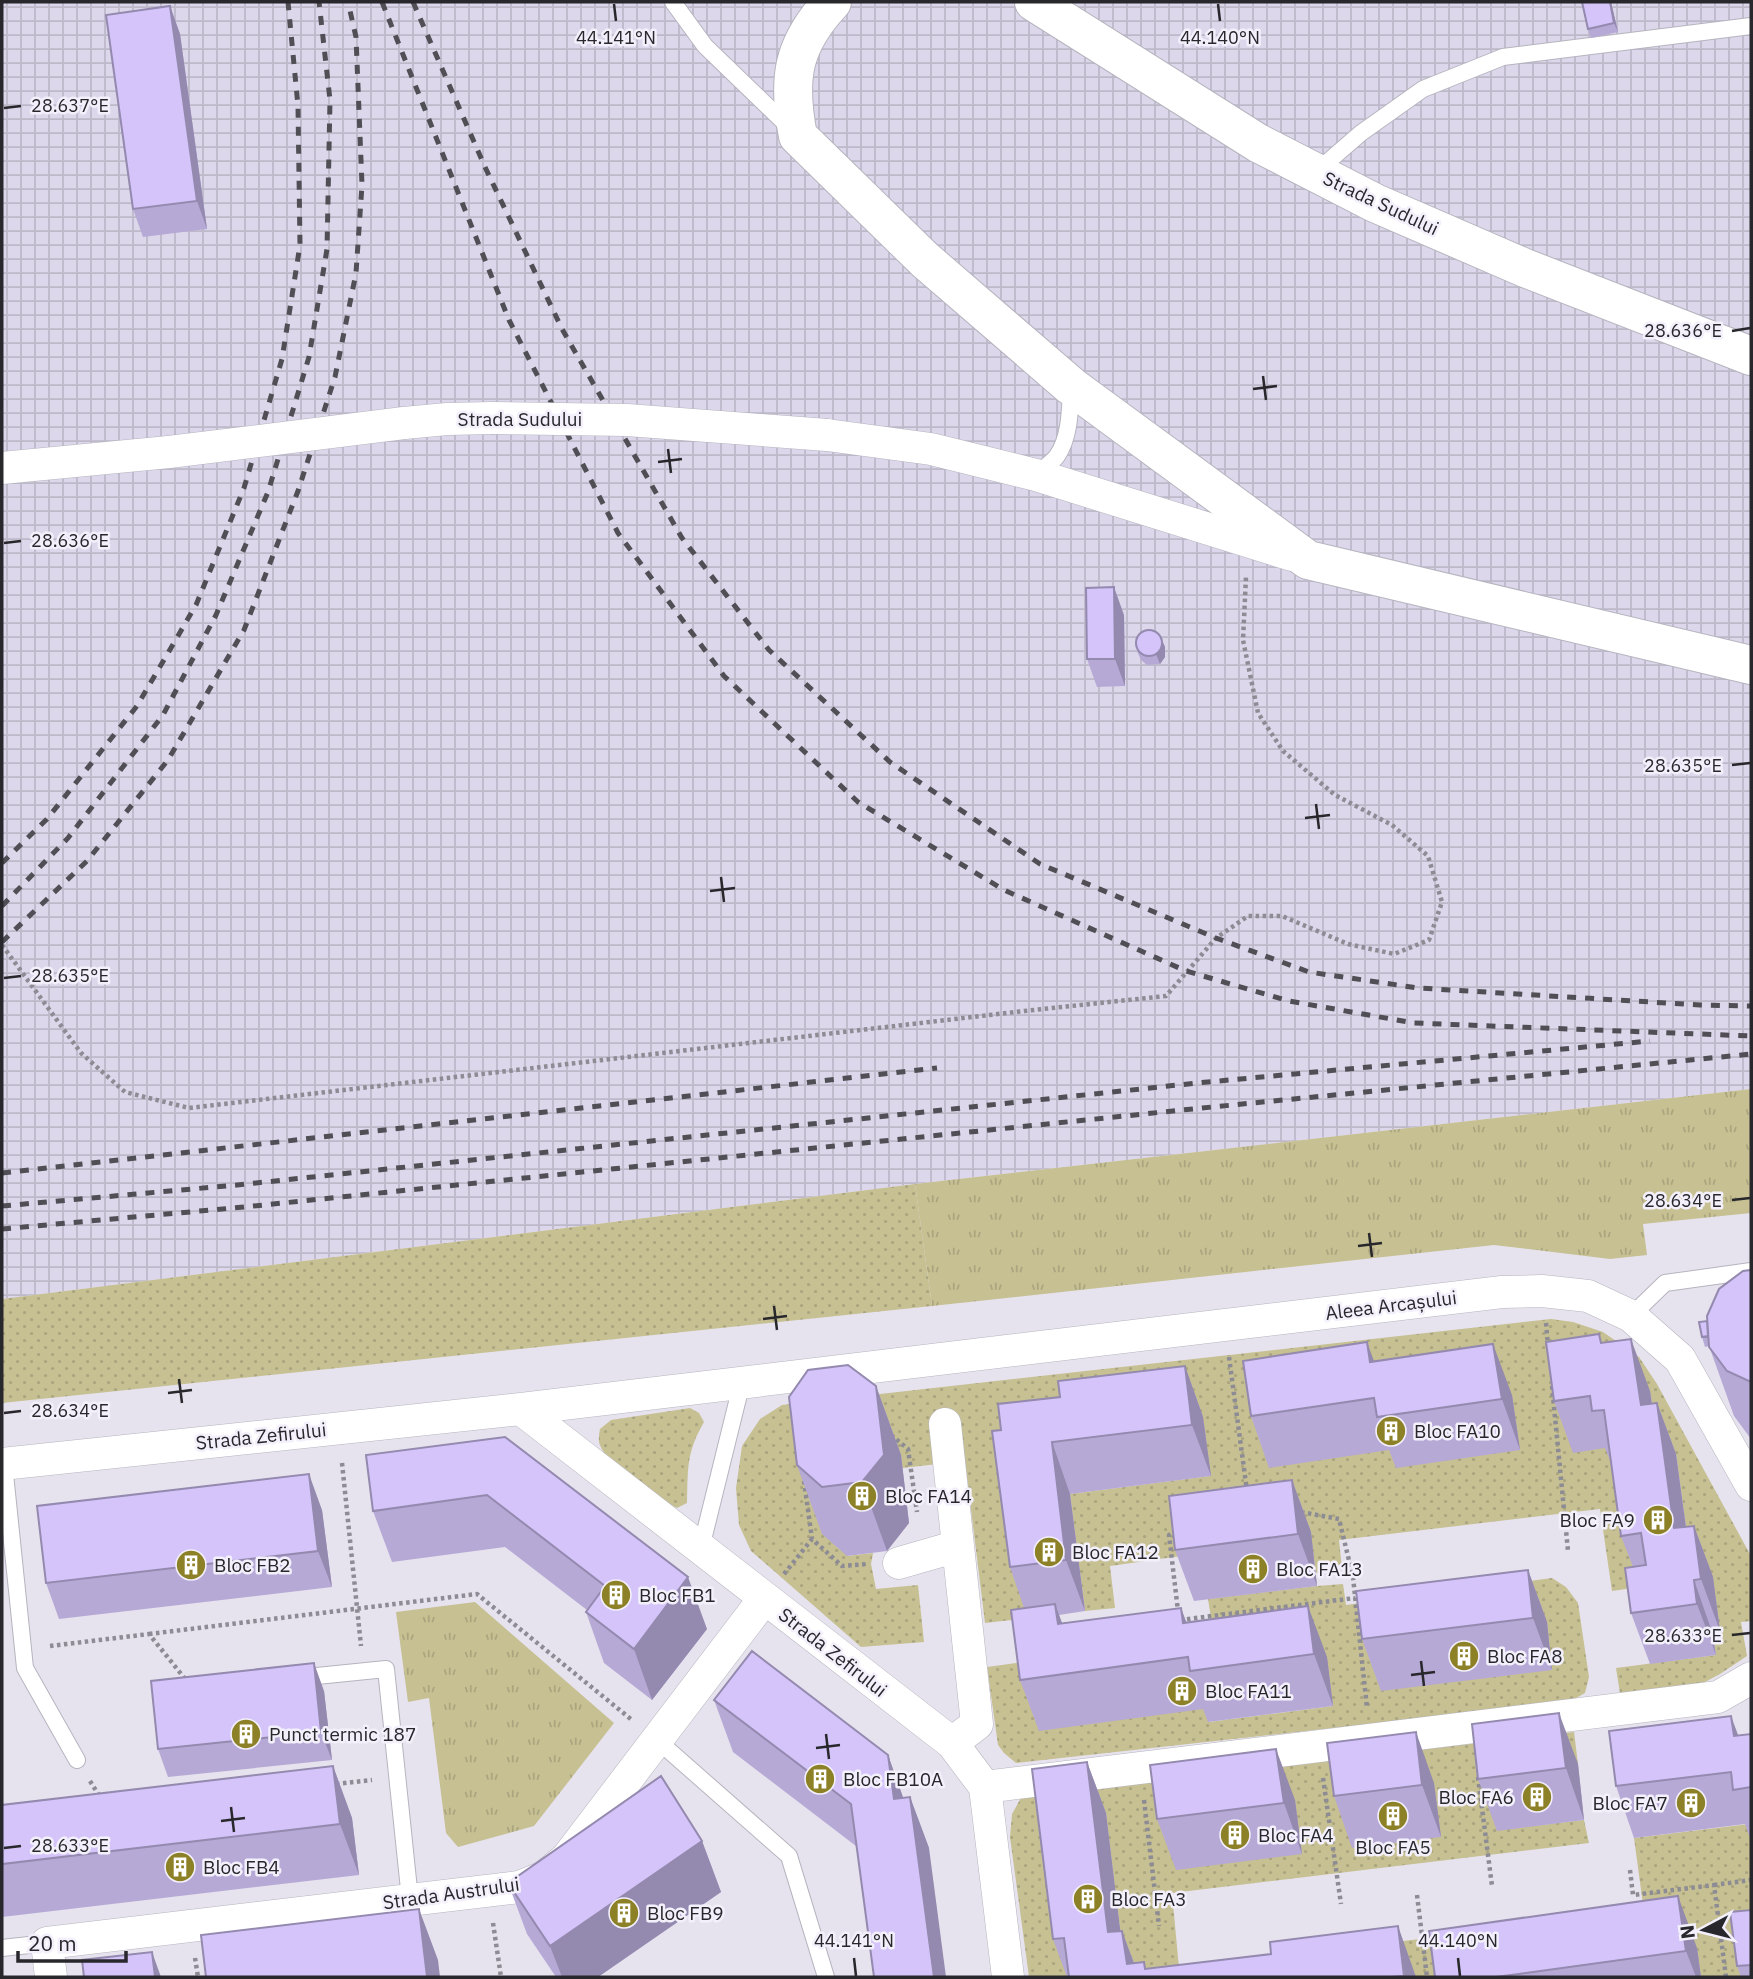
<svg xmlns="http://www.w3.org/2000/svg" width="1753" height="1979" viewBox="0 0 1753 1979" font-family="'IBM Plex Sans',sans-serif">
<defs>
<pattern id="industrial-grid" width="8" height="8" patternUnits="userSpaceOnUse" patternTransform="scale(1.75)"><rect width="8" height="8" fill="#dcd7ea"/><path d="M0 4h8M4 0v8" fill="none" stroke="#bdb9c9"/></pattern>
<pattern id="grass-tufts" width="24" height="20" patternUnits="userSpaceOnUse" patternTransform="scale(1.75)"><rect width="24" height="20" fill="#c6c092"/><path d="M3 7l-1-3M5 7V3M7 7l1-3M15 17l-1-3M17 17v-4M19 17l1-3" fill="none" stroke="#aaa57e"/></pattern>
<pattern id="garden-dots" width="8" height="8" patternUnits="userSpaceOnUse" patternTransform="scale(1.75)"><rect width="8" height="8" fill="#c6c092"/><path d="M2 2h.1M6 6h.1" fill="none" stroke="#aaa57e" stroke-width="1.8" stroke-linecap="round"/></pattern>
</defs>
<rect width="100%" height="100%" fill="#e6e3ee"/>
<path fill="url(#industrial-grid)" d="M2 2H1751V1089L915 1184 2 1299Z"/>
<path fill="url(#grass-tufts)" d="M1751 1089V1213L1643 1224 1647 1255 1610 1259 1494 1245 932 1306 915 1184Z
M475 1602 614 1723 534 1826 458 1847 446 1833 429 1698 408 1702 396 1612Z"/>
<path fill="url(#garden-dots)" d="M915 1184 932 1306 2 1403V1299Z
M1551 1319 1573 1322 1603 1332 1639 1357 1657 1384 1751 1556V1621L1741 1622 1747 1656 1720 1674 1684 1693 1621 1700 1616 1668 1716 1655 1712 1632 1720 1630 1693 1580 1676 1454 1608 1448 1623 1461 1640 1587 1612 1591 1600 1509 1339 1540 1342 1569 1316 1573 1310 1532 1188 1555 1110 1566 1115 1608 1085 1611 1070 1494 1210 1476 1077 1433 1028 1618 985 1623 965 1461 902 1468 901 1455 847 1556 873 1553 871 1564 876 1589 918 1585 924 1642 861 1647 751 1551 739 1525 736 1488 742 1446 760 1419 782 1405Z
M690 1408 699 1413 704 1422C686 1453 688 1469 687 1503L677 1508C659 1499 606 1464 600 1445 598 1441 599 1435 600 1429L611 1420Z
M1552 1578 1566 1587 1578 1603 1589 1677 1585 1693 1569 1702 1016 1763 1004 1753 998 1745 987 1667 1030 1661 1207 1709 1209 1722 1333 1706 1214 1637 1208 1599 1317 1586 1343 1584 1346 1605Z
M1574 1732 1578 1764 1490 1775 1497 1830 1584 1820 1589 1843 1172 1893 1179 1968 1644 1912 1634 1838 1749 1824 1751 1840V1977H1701L1696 1948 1486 1977H1126L1106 1814 1070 1977H1029L1010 1837 1012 1814 1022 1796Z"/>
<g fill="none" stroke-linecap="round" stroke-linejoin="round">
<g stroke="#b6b4bf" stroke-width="18">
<path id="service" d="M673 2 705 46 789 127
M1316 172 1361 133 1423 89 1503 57 1751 26
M1036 475C1042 469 1052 463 1057 456 1070 437 1070 410 1071 389
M1631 1316 1665 1283 1751 1271
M4 1464 25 1668 77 1760
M701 1548 742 1382
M297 1678 386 1669 410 1899
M657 1740 789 1856 826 1977
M2 1948 47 1943"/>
</g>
<g stroke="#b6b4bf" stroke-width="33">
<path id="minor" d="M404 423 447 419 492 418
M827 435 931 449 1036 475 1292 555
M2 468 169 452
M521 1409 952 1743 985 1787 1008 1977
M945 1424 977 1724 952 1743
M2 1464 521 1409 1502 1292 1542 1291 1588 1296 1631 1316 1680 1359 1751 1485
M899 1563 958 1546
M985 1787 1718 1697 1751 1678
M51 1977 47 1943 519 1887 544 1877 567 1858 764 1599"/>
</g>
<g stroke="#b6b4bf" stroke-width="40">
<path id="tertiary" d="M832 2C792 45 787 79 798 136L925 260 1071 386 1308 560 1751 665
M1034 2 1258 143 1375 203 1525 268 1751 356"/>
</g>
<path stroke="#8d8b94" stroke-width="4.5" stroke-dasharray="3.5 3.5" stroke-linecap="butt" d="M2 945 81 1053 125 1092 189 1108 1024 1011 1166 996 1216 938 1248 916H1282L1348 944 1394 954 1429 940 1442 902 1428 856 1392 825 1335 795 1283 751 1258 713 1243 640 1246 577
M1546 1323 1548 1346
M1229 1357 1247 1491
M1552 1386 1568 1551
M891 1435 908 1449 917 1512
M342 1463 361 1646
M804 1481 812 1539 842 1566 867 1564
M1301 1512 1339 1519 1353 1577 1367 1708
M1177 1532 1169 1535 1178 1611
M784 1574 812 1539
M1180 1620 1355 1598
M149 1634 477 1594 632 1720
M50 1646 149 1634 186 1680
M1478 1777 1492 1886
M1323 1778 1341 1904
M90 1781 100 1797
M336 1784 372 1780
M1144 1800 1159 1926
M1630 1870 1633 1895 1714 1885 1726 1977
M1714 1885 1751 1880
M1417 1895 1427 1977
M493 1923 501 1977
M195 1958 198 1977"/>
<use href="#service" stroke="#fff" stroke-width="16"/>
<use href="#minor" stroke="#fff" stroke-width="32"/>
<use href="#tertiary" stroke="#fff" stroke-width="38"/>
<path stroke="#504f55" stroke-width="5" stroke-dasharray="9 9" stroke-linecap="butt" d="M382 2 509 320 618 533 724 676 858 802 1004 890 1186 971 1289 1001 1414 1023 1751 1036
M413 2 485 167 562 329 682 538 769 650 890 762 1040 864 1216 938 1309 972 1418 988 1700 1005 1751 1006
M2 863 47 819 137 706 196 605 244 488 282 359 300 245 298 106 288 2
M2 906 68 838 163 715 216 615 268 492 309 357 327 249 330 100 319 2
M2 942 87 861 168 760 244 630 298 491 335 377 356 273 362 185 356 37 348 2
M2 1173 937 1068
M2 1206 237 1185 1197 1083 1650 1041
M2 1229 244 1207 1202 1108 1751 1054"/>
<g stroke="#b6b4bf" stroke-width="33" stroke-linecap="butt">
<path id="minor-bridge" d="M492 418 627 420 827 435
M169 452 404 423"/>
</g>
<use href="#minor-bridge" stroke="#fff" stroke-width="32"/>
</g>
<path fill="#b6a9d6" d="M1611 2 1618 32 1591 38 1588 29Z
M170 6 180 34 207 229 143 237 133 209Z
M1124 615 1125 686 1097 687 1087 659Z
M1161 638 1165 647V657L1160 664 1147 665 1141 660 1137 651Z
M1751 1270V1439L1734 1416 1709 1346 1705 1347 1702 1337 1707 1321Z
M1603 1343 1650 1391 1652 1403H1657L1676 1454 1686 1527 1694 1526 1713 1577 1720 1631 1712 1632 1716 1655 1650 1664 1631 1613 1633 1567 1621 1536 1611 1463 1605 1448 1573 1453 1554 1401Z
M1374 1362 1512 1395 1520 1450 1396 1468 1389 1450 1269 1468 1251 1416Z
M1185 1366 1203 1417 1211 1476 1070 1494 1085 1611 1059 1615 1062 1624 1181 1608 1186 1622 1327 1657 1333 1706 1208 1722 1203 1709 1039 1731 1020 1680 1024 1608 1010 1567 1001 1430 1060 1397Z
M876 1386 901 1455 909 1523 887 1551 847 1556 822 1534 797 1465Z
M505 1437 707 1629 652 1700 604 1663 586 1612 587 1610 505 1547 392 1562 373 1511Z
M1292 1480 1311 1532 1317 1586 1194 1601 1175 1550Z
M322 1510 332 1587 59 1619 46 1583Z
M1528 1570 1547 1622 1552 1670 1381 1691 1362 1639Z
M324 1691 332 1760 168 1777 158 1749Z
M714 1700 888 1755 903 1797H910L929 1848 856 1846 733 1752Z
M1751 1734V1841L1745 1824 1634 1838 1616 1786 1739 1736Z
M1087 1762 1106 1813 1120 1931H1122L1134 1963 1146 1969 1271 1954 1416 1977H1067L1053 1939Z
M1578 1764 1584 1820 1497 1831 1478 1779Z
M333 1766 352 1818 359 1875 2 1917V1805Z
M1434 1783 1441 1837 1352 1848 1334 1796Z
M1295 1800 1302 1854 1176 1870 1157 1819Z
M702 1841 721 1892 598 1977H556L527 1934 508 1883Z
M1751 1910V1977H1741L1737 1966Z
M1697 1948 1701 1977H1435Z"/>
<path fill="#9489ae" d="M1610 2H1611L1618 32 1614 23Z
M170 6 180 34 207 229 197 201Z
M1114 587 1124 615 1125 686 1115 659Z
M1161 638 1165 647V657L1160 664 1156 654Z
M1631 1339 1650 1391 1659 1456 1641 1405Z
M1367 1342 1386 1394 1370 1362Z
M1493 1344 1512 1395 1520 1450 1502 1399Z
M1185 1366 1203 1417 1211 1476 1192 1425Z
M876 1386 901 1455 909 1523 887 1551 862 1482Z
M1657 1403 1676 1454 1693 1580 1674 1528Z
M1052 1442 1070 1494 1085 1611 1066 1560Z
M309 1474 322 1510 332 1587 318 1551Z
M1292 1480 1311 1532 1317 1586 1298 1534Z
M1694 1526 1713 1577 1720 1631 1701 1579Z
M1528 1570 1547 1622 1552 1670 1533 1618Z
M688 1577 707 1629 652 1700 634 1649Z
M1694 1580 1712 1632 1716 1655 1697 1604Z
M1055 1604 1074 1655 1058 1624Z
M1308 1606 1327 1657 1333 1706 1314 1654Z
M1181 1608 1200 1659 1183 1623Z
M314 1663 324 1691 332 1760 321 1732Z
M1559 1713 1578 1764 1584 1820 1566 1768Z
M1731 1716 1750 1767 1734 1736Z
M1416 1732 1434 1783 1441 1837 1422 1785Z
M1276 1749 1295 1800 1302 1854 1284 1803Z
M888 1755 906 1806 894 1799Z
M1087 1762 1106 1813 1126 1977 1108 1932Z
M333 1766 352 1818 359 1875 340 1824Z
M910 1797 929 1848 946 1977H934Z
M702 1841 721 1892 598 1977H562L550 1946Z
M1678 1896 1697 1948 1701 1977H1696L1686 1951Z
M419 1909 438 1960 440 1977H427Z
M1398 1926 1416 1977H1405Z
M1122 1931 1139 1977 1127 1964Z
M152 1952 161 1977H155Z"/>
<path fill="#d4c4f9" stroke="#9489ae" stroke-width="2" d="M1582 2H1610L1614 23 1588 29Z
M170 6 197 201 133 209 106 15Z
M1114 587 1115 659H1087L1086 588Z
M1136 643a13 13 0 1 1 26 0a13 13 0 1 1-26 0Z
M1751 1270V1382L1727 1371 1709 1347 1707 1316 1719 1289 1743 1271Z
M1707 1321 1708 1336 1702 1337 1699 1322Z
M1599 1334 1601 1343 1631 1339 1641 1405 1657 1403 1674 1528 1694 1526 1701 1579 1694 1580 1697 1604 1631 1613 1625 1568 1646 1565 1641 1533 1621 1536 1604 1410 1592 1411 1590 1396 1554 1401 1546 1342Z
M1367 1342 1370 1362 1493 1344 1502 1399 1377 1417 1374 1398 1251 1416 1243 1361Z
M848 1365 876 1386 884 1455 862 1482 822 1487 797 1465 789 1397 808 1370Z
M1185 1366 1192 1425 1052 1442 1066 1560 1010 1567 992 1431 1001 1430 998 1404 1060 1397 1058 1381Z
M505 1437 688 1577 634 1649 586 1612 605 1586 487 1495 373 1511 366 1455Z
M309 1474 318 1551 46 1583 37 1506Z
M1292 1480 1298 1534 1175 1550 1169 1496Z
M1528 1570 1533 1618 1362 1639 1356 1591Z
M1055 1604 1058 1624 1181 1608 1183 1623 1308 1606 1314 1654 1190 1671 1188 1657 1020 1680 1011 1610Z
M752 1651 888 1755 894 1799 910 1797 934 1977H874L851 1804 714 1700Z
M314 1663 321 1732 158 1749 151 1681Z
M1559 1713 1566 1768 1478 1779 1472 1724Z
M1731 1716 1734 1736 1751 1734V1787L1733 1790 1731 1772 1616 1786 1609 1731Z
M1416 1732 1422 1785 1334 1796 1327 1743Z
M1276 1749 1284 1803 1157 1819 1150 1765Z
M1087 1762 1108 1932 1122 1931 1127 1964 1144 1962 1145 1969 1271 1954 1270 1942 1398 1926 1404 1976 1391 1977H1069L1064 1938 1053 1939 1032 1769Z
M333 1766 340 1824 2 1864V1805Z
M661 1776 702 1841 550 1946 508 1883Z
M1678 1896 1686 1951 1496 1977H1435L1429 1931Z
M419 1909 427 1977H206L201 1935Z
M1751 1910V1965L1737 1966 1730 1912Z
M152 1952 155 1977H84L82 1960Z"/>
<path fill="none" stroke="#28272c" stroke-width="2.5" d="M614 4 616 21M1218 4 1220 21M4 108 21 106M1732 331 1750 328M1263 376 1266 400M1253 389 1277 386M668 449 671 473M658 462 682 459M4 543 21 541M1732 765 1750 763M1316 804 1319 829M1305 818 1330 815M721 877 724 902M710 891 735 888M4 978 21 976M1732 1200 1750 1198M1369 1233 1372 1257M1358 1246 1382 1243M774 1306 777 1330M763 1319 787 1316M179 1379 182 1403M168 1393 192 1390M4 1413 21 1411M1732 1635 1750 1633M1421 1661 1424 1686M1411 1675 1435 1672M826 1734 829 1759M816 1748 840 1745M231 1807 234 1832M221 1821 245 1818M4 1848 21 1846M854 1958 856 1976M1458 1958 1460 1976"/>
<defs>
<g id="building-disc" transform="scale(1.575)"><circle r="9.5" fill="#8d8128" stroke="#f3f0fc"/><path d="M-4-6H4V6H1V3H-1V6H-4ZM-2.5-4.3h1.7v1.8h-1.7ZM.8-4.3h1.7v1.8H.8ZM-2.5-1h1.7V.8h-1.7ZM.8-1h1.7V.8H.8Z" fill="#fff"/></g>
</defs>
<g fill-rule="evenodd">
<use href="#building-disc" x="1391" y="1431"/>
<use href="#building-disc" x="862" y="1496"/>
<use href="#building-disc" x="1658" y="1520"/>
<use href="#building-disc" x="1049" y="1552"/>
<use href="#building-disc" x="191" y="1565"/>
<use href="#building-disc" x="1253" y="1569"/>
<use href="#building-disc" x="616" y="1595"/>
<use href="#building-disc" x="1464" y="1656"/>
<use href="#building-disc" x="1182" y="1691"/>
<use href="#building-disc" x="246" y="1734"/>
<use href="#building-disc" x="820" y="1779"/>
<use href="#building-disc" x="1537" y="1797"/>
<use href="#building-disc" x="1691" y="1803"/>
<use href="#building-disc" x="1393" y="1816"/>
<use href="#building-disc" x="1235" y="1835"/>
<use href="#building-disc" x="180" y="1867"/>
<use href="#building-disc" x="1088" y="1899"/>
<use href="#building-disc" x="624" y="1913"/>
</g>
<g text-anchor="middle" stroke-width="5" stroke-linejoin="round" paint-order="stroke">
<g font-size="19" fill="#28272c" stroke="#f3f0fc">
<text transform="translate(1381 203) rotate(25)" y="7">Strada Sudului</text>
<text x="520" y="426">Strada Sudului</text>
<text transform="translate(1391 1305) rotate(-7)" y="7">Aleea Arcașului</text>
<text transform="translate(261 1436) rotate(-6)" y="7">Strada Zefirului</text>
<text transform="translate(833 1652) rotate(38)" y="7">Strada Zefirului</text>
<text transform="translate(451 1893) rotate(-8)" y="7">Strada Austrului</text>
</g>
<g font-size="19" fill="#28272c" stroke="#f3f0fc" text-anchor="start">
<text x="1414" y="1438">Bloc FA10</text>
<text x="885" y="1503">Bloc FA14</text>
<text x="1635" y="1527" text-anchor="end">Bloc FA9</text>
<text x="1072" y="1559">Bloc FA12</text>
<text x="214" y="1572">Bloc FB2</text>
<text x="1276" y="1576">Bloc FA13</text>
<text x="639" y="1602">Bloc FB1</text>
<text x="1487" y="1663">Bloc FA8</text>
<text x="1205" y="1698">Bloc FA11</text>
<text x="269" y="1741">Punct termic 187</text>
<text x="843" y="1786">Bloc FB10A</text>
<text x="1514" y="1804" text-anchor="end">Bloc FA6</text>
<text x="1668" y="1810" text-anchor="end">Bloc FA7</text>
<text x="1258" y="1842">Bloc FA4</text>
<text x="1393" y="1854" text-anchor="middle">Bloc FA5</text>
<text x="203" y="1874">Bloc FB4</text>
<text x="1111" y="1906">Bloc FA3</text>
<text x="647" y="1920">Bloc FB9</text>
</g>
</g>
<g font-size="18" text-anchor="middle" fill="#28272c" stroke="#f3f0fc" stroke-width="5" stroke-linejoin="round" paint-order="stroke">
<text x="616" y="44">44.141°N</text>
<text x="1220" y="44">44.140°N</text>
<text x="70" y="112">28.637°E</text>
<text x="1683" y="337">28.636°E</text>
<text x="70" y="547">28.636°E</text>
<text x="1683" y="772">28.635°E</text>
<text x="70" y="982">28.635°E</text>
<text x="1683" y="1207">28.634°E</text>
<text x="70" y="1417">28.634°E</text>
<text x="1683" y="1642">28.633°E</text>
<text x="70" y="1852">28.633°E</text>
<text x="854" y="1947">44.141°N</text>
<text x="1458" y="1947">44.140°N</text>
</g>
<rect width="1753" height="1979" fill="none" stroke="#28272c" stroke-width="7"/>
<g transform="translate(1704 1930) rotate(263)" stroke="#f3f0fc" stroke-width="5" paint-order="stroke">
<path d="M0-5L12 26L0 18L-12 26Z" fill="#28272c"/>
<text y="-10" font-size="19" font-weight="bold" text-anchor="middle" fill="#28272c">N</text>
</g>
<path d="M18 1951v10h108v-10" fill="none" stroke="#28272c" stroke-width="3.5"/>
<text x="28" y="1951" font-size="21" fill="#28272c" stroke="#f3f0fc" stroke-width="5" paint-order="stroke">20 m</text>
</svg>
